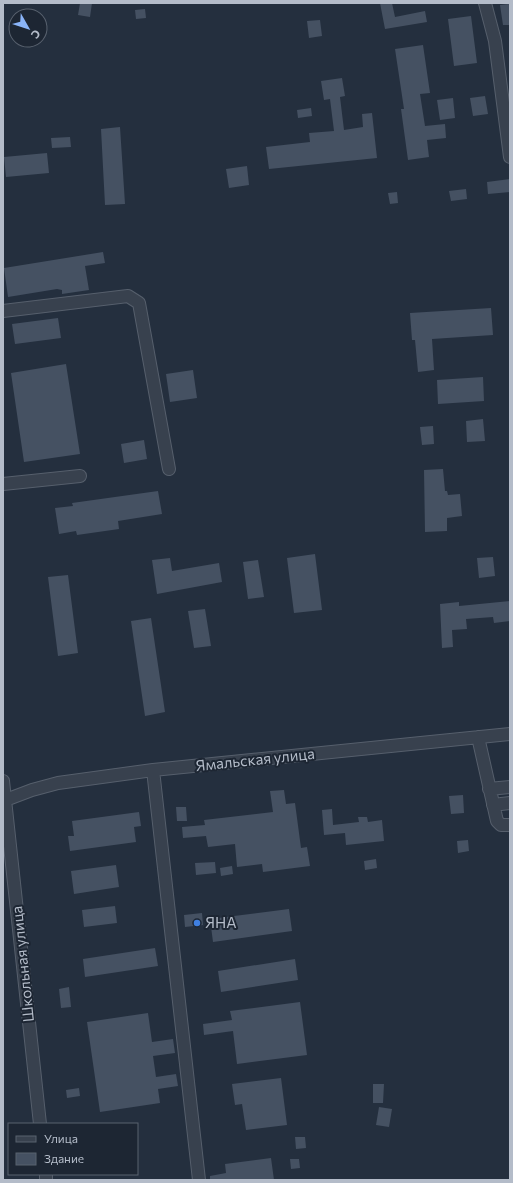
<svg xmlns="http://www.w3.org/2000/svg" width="513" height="1183" viewBox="0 0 513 1183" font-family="Commissioner,sans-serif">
<rect width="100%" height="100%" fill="#242f3e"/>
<path fill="#455162" d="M80 3H92L90 17 78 15Z
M380 3H392L395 17 425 11 427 22 385 29Z
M509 4 510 25H503L500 5Z
M145 9 146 18 136 19 135 10Z
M471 16 477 63 454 66 448 19Z
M320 20 322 36 309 38 307 21Z
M423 45 430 93 420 94 425 126 445 124 446 138 427 140 429 157 408 160 401 109H404L395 49Z
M342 78 345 96 340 97 344 130 363 127 362 114 372 113 377 158 269 169 266 147 310 142 309 133 334 131 330 99 324 100 321 81Z
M485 96 488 114 473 116 470 98Z
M453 98 455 118 440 120 437 100Z
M311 108 312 116 298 118 297 110Z
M120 127 125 204 105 205 101 129Z
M70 137 71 147 52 148 51 138Z
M47 153 49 173 6 177 4 157Z
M247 166 249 185 229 188 226 169Z
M510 179V192L488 194 487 182Z
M466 189 467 199 451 201 449 191Z
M397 192 398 203 390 204 388 193Z
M103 252 105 263 85 266 89 290 62 294V290L57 289 8 297 4 268Z
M491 308 493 335 432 339 434 370 418 372 415 340H412L410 313Z
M58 318 61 338 15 344 12 324Z
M66 364 80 454 24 462 11 373Z
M193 370 197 398 170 402 166 374Z
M483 377 484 401 438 404 437 380Z
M483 419 485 441 467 442 466 421Z
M433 426 434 444 422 445 420 427Z
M144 440 147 459 124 463 121 444Z
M443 469 445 491H447L448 495 460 494 462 516 447 518V531L425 532 424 470Z
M158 491 162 514 118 521 119 529 77 535 76 531 59 534 55 508 73 506 72 503Z
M315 554 322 610 294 613 287 558Z
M493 557 495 576 479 578 477 558Z
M170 558 172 571 219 563 222 582 157 594 152 560Z
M258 560 264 597 248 599 243 562Z
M68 575 78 653 58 656 48 577Z
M510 601V621L494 623 493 617 466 619 467 629 452 630 453 647 442 648 440 604 459 602V606Z
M205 609 211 646 194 648 188 611Z
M151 618 165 712 145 716 131 621Z
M284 790 286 804 295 803 301 848 307 847 310 866 263 872 262 864 237 867 235 844 208 847 206 836 183 838 182 827 205 825 204 820 273 812 270 791Z
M463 795 464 813 451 814 449 796Z
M176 807H186L187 821H177Z
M332 809 333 825 359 822 358 817H367L368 822 382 820 384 841 346 845 345 833 324 835 322 810Z
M139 812 141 826 134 827 136 842 70 851 68 836H74L72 821Z
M468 840 469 851 458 853 457 841Z
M376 859 377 868 365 870 364 861Z
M215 862 216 873 196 875 195 863Z
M116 865 119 887 74 894 71 871Z
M232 866 233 874 221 876 220 868Z
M115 906 117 923 84 927 82 910Z
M289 909 292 931 213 942 210 919Z
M202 913 203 925 185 927 184 915Z
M155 948 158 966 85 977 83 959Z
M295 959 298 980 221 992 218 971Z
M69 987 71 1007 61 1008 59 989Z
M300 1002 307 1055 237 1064 233 1031 204 1035 203 1024 232 1020 230 1011Z
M148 1013 152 1042 173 1039 175 1053 153 1056 156 1077 176 1074 178 1086 158 1089 160 1103 100 1112 87 1022Z
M281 1078 287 1125 246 1130 242 1104 235 1105 232 1084Z
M373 1084H384L383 1103H373Z
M79 1088 80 1096 67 1098 66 1090Z
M379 1107 392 1109 389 1127 376 1125Z
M295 1137H305L306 1148 296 1149Z
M271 1158 274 1180H210V1176L226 1173 225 1164Z
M290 1159H299L300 1168 291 1169Z"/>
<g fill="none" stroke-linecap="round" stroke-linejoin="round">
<g stroke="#565f6c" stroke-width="14">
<path id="minor" d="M485 3 495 41 510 157
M3 311 128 296 139 303 169 469
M3 484 80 476
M478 737 497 821 501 825H510
M153 770 199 1180
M3 781 40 1124
M489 789 510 787
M3 801 32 790 58 783 153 770 510 734
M493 805 510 803
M46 1174V1180"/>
</g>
<use href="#minor" stroke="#38414e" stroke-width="12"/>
</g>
<circle fill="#3f7fe0" stroke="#1d2633" stroke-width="1.5" cx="197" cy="923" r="4"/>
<g text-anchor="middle" stroke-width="4" stroke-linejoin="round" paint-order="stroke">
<g font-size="15" fill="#b4bcc9" stroke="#1d2633">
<text transform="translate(255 760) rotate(-6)" y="5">Ямальская улица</text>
<text transform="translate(23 964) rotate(-96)" y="5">Школьная улица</text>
</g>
<g font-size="15" fill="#b4bcc9" stroke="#1d2633" text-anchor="start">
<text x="205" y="928">ЯНА</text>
</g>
</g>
<rect width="513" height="1183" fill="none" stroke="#b4bcc9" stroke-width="8"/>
<rect x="8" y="1123" width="130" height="52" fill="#1d2633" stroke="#59626f"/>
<rect x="16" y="1136" width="20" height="6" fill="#38414e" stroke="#59626f"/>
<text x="44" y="1143" font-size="12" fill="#b4bcc9">Улица</text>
<rect x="16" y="1153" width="20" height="12" fill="#455162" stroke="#59626f"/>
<text x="44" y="1163" font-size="12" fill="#b4bcc9">Здание</text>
<g transform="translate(28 28) rotate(129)"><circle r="19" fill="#1d2633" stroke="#59626f"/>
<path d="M0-3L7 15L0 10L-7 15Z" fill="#8ab4f8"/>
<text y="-6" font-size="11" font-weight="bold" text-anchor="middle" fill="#b4bcc9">С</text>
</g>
</svg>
